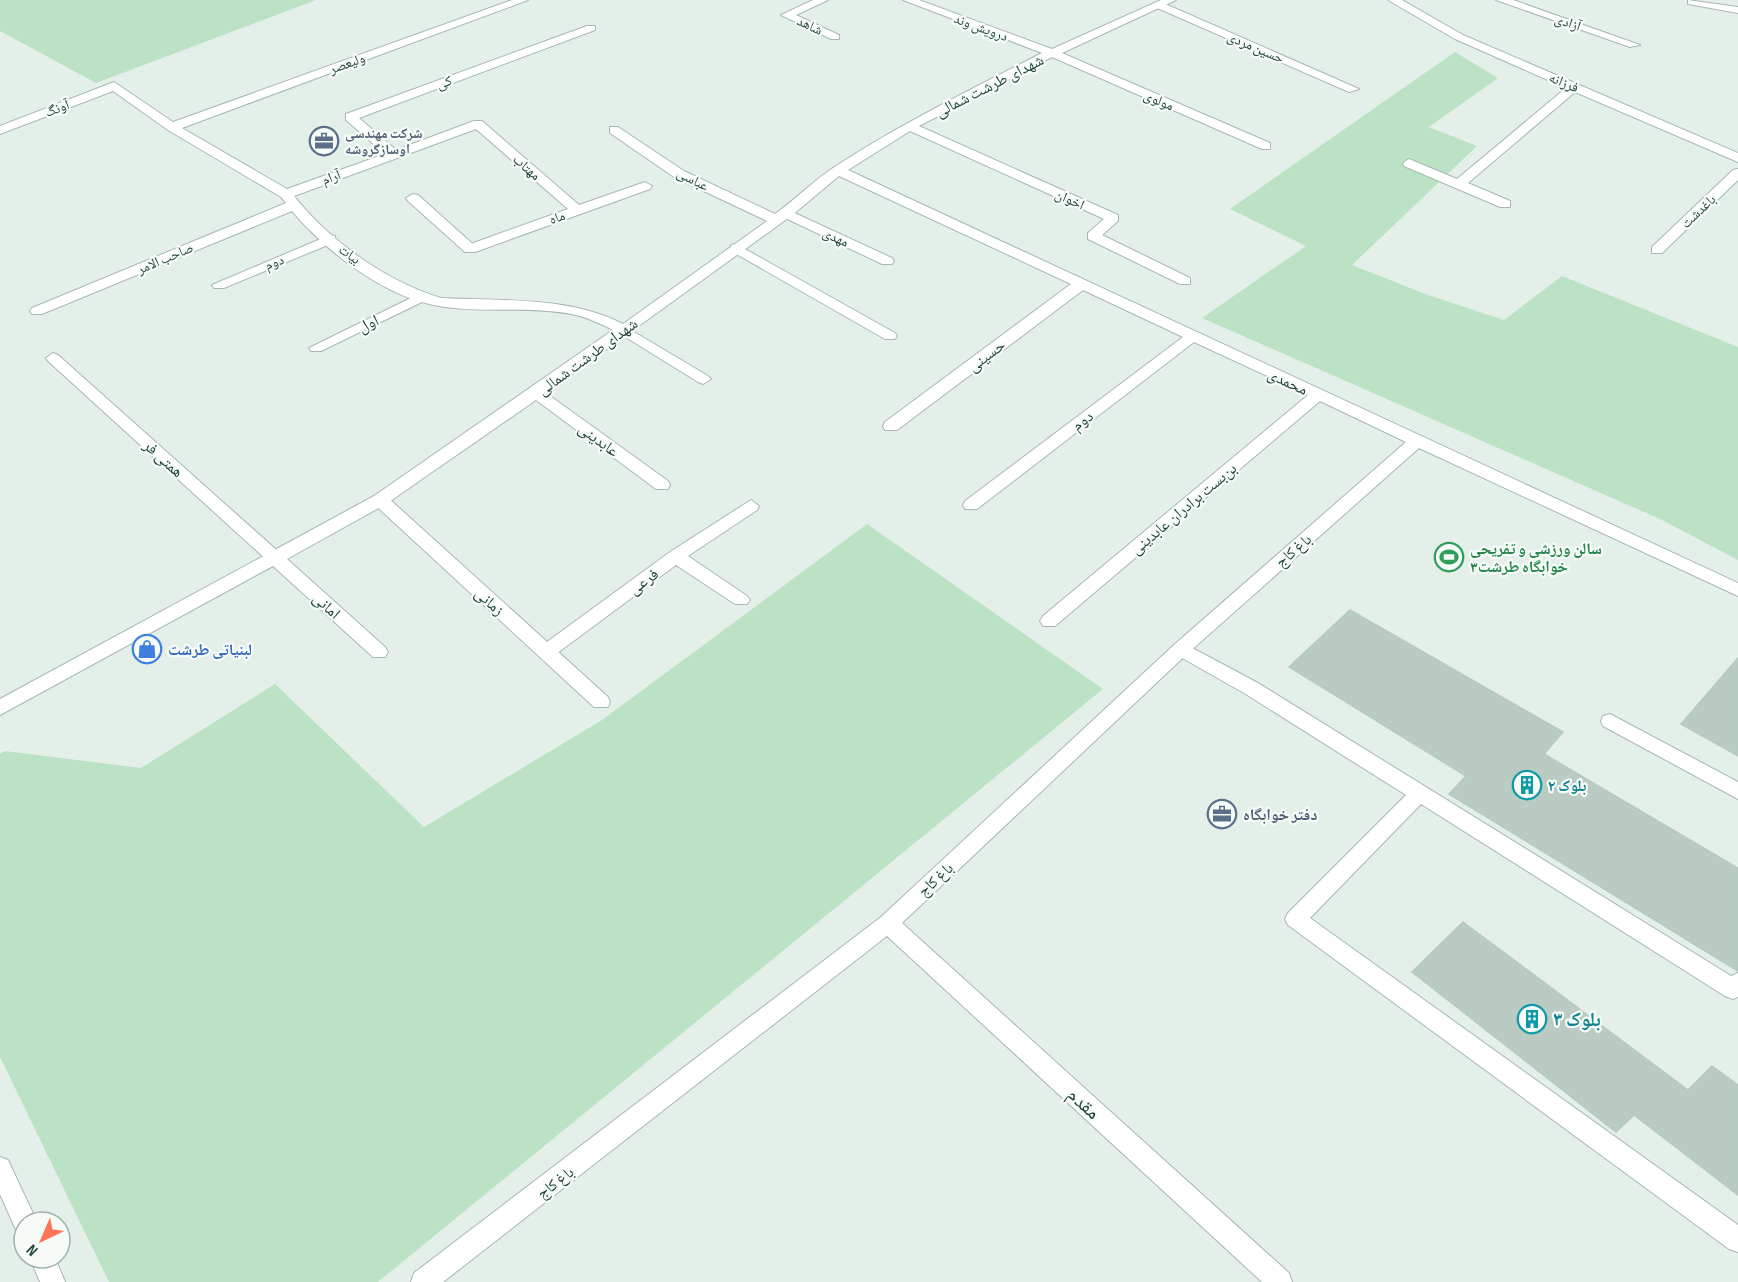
<svg xmlns="http://www.w3.org/2000/svg" width="1738" height="1282" viewBox="0 0 1738 1282" font-family="'Sofia Sans Condensed','Noto Naskh Arabic',sans-serif">
<rect width="100%" height="100%" fill="#e5efea"/>
<path fill="#bce2c5" d="M0 0H316L96 83 0 31Z
M1455 52 1498 78 1429 127 1477 146 1352 265 1428 295 1504 320 1562 276 1738 347V560L1660 519 1202 318 1306 246 1230 209Z
M867 524 1103 689 378 1282H109L0 1057V754L5 751 141 768 275 684 424 827 602 720Z"/>
<path fill="#bacbc3" stroke="#b7cac1" stroke-width="1.5" d="M1350 610 1563 732 1544 754 1738 868V971L1449 794 1466 776 1289 667Z
M1738 658V756L1681 724Z
M1463 922 1688 1090 1712 1066 1738 1085V1195L1634 1115 1616 1132 1412 972Z"/>
<g fill="none" stroke-linecap="round" stroke-linejoin="round">
<g stroke="#a7b8b1" stroke-width="2">
<path id="lane" d="M813 0H828L796 15 839 35V39H831L781 15Z
M1155 3H1163L1359 89 1349 92 1155 7Z
M1738 169V180L1662 253H1652V247L1733 170Z
M413 194 418 195 475 246V252H465L408 201 406 198Z
M786 209 892 258 894 261 892 264H882L781 216 779 213Z
M330 235 335 236V242L224 288H214L212 285Z
M736 244 895 333 897 336 895 339H885L731 251V245Z
M419 294 426 298 424 301 321 351H311L309 348Z
M624 326 708 376 711 379 703 384 698 382 619 333 617 330 619 327Z
M53 353 58 355 281 554 284 558 281 562H269L48 361 46 358Z
M380 494 386 496 608 697 610 702 608 707H594L374 504 372 500Z
M1181 642 1258 683 1731 976 1738 973V997L1733 999 1725 996 1421 804 1310 918 1738 1225V1252L1729 1249 1288 925 1285 919 1288 913 1406 795 1244 693 1175 654 1172 649 1175 644Z
M1610 714 1738 782V799L1603 726 1601 721 1603 716Z"/>
</g>
<g stroke="#a7b8b1" stroke-width="2">
<path id="street" d="M512 0H528L182 128 287 189 385 154 346 120V114L587 26H595V30L359 118 396 150 474 121H482L579 205 645 182 652 186 650 189 475 252H465V246L568 209 476 129 294 196C330 241 385 281 441 298 501 301 568 296 623 324L767 221 674 177 610 133V127H618L684 171 775 214C796 199 814 180 836 166 902 123 972 89 1042 53L903 0H919L1052 49 1161 0H1176L1062 53 1270 143V149H1262L1052 57 919 126 1118 215V221L1102 235 1190 278V284H1180L1088 239V233L1104 219 910 131 848 170 1738 583V596L1419 448 1187 654 902 923 1289 1273 1292 1282H1262L887 936 443 1282H411L414 1273 881 917 1175 644 1406 442 1320 401 1055 626H1043L1040 621 1043 616 1308 395 1194 342 977 509H965L963 505 965 501 1183 337 1083 290 897 430H885L883 426 885 422 1071 284 839 176 791 216 546 393 668 481 670 485 668 489H656L536 400 386 504 287 559 385 647 388 652 385 657H373L273 566 0 715V699L374 496 613 330C601 324 589 318 576 315 531 305 484 314 439 306 384 297 327 252 292 211L42 314H32L30 311 32 308 286 203 281 197 168 130 113 91 0 134V126L114 82 173 122Z
M1388 0H1402L1463 35 1738 153V162L1575 92 1468 183 1510 201V207H1500L1404 166 1403 163 1409 159 1457 179 1566 88 1455 39Z
M1496 0H1513L1640 45 1630 47Z
M1688 0 1738 7V13L1688 4Z
M751 500 759 506 757 510 688 556 747 596 750 600 747 604H735L676 565 552 657H540L537 652 540 647 670 552Z
M0 1157 8 1160 37 1222H24V1233L16 1230 0 1194Z
M30 1258H55L65 1282H40Z"/>
</g>
<use href="#lane" fill="#fff" fill-rule="evenodd"/>
<use href="#street" fill="#fff" fill-rule="evenodd"/>
</g>
<defs>
<g id="office-ring" transform="scale(1.5)"><circle r="9.5" fill="#f6fbf8" stroke="#5c6f8a" stroke-width="1.5"/><path d="M-6-3h4V-5.5h4V-3h4V5H-6ZM-1-4.5V-3h2v-1.5ZM-6 0V1H6V0Z" fill="#5c6f8a"/></g>
<g id="stadium-ring" transform="scale(1.5)"><circle r="9.5" fill="#f6fbf8" stroke="#2e9e5b" stroke-width="1.5"/><path d="M0-5a6.5 5 0 1 0 0 10a6.5 5 0 1 0 0-10ZM-3.5-1.8h7v3.6h-7Z" fill="#2e9e5b"/></g>
<g id="shop-ring" transform="scale(1.5)"><circle r="9.5" fill="#f6fbf8" stroke="#3f7fe0" stroke-width="1.5"/><path d="M-5-2.5h2.3a2.7 3.5 0 0 1 5.4 0H5L5.5 6h-11ZM-1.5-2.5h3a1.5 2.3 0 0 0-3 0Z" fill="#3f7fe0"/></g>
<g id="building-ring" transform="scale(1.5)"><circle r="9.5" fill="#f6fbf8" stroke="#0f9aa8" stroke-width="1.5"/><path d="M-4-6H4V6H1V3H-1V6H-4ZM-2.5-4.3h1.7v1.8h-1.7ZM.8-4.3h1.7v1.8H.8ZM-2.5-1h1.7V.8h-1.7ZM.8-1h1.7V.8H.8Z" fill="#0f9aa8"/></g>
</defs>
<g fill-rule="evenodd">
<use href="#office-ring" x="324" y="141"/>
<use href="#stadium-ring" x="1449" y="557"/>
<use href="#shop-ring" x="147" y="649"/>
<use href="#building-ring" x="1527" y="785"/>
<use href="#office-ring" x="1222" y="814"/>
<use href="#building-ring" x="1532" y="1019"/>
</g>
<g text-anchor="middle" stroke-width="4.5" stroke-linejoin="round" paint-order="stroke">
<g font-size="14" fill="#224439" stroke="#f6fbf8">
<text transform="translate(1568 22) rotate(19)" y="5">آزادی</text>
<text transform="translate(810 25) rotate(25)" y="5">شاهد</text>
<text transform="translate(981 27) rotate(20)" y="5">درویش‌ وند</text>
<text transform="translate(1256 47) rotate(23)" y="5">حسین مردی</text>
<text transform="translate(347 63) rotate(-20)" y="5">ولیعصر</text>
<text transform="translate(444 82) rotate(-20)" y="5">کی</text>
<text transform="translate(1564 82) rotate(23)" y="5">فرزانه</text>
<text transform="translate(1159 100) rotate(23)" y="5">مولوی</text>
<text transform="translate(57 108) rotate(-21)" y="5">آونگ</text>
<text transform="translate(527 167) rotate(41)" y="5">مهتاب</text>
<text transform="translate(331 177) rotate(-21)" y="5">آرام</text>
<text transform="translate(693 179) rotate(27)" y="5">عباسی</text>
<text transform="translate(1070 199) rotate(24)" y="5">اخوان</text>
<text transform="translate(1698 211) rotate(-43)" y="5">باغدشت</text>
<text transform="translate(557 217) rotate(-20)" y="5">ماه</text>
<text transform="translate(836 237) rotate(25)" y="5">مهدی</text>
<text transform="translate(350 254) rotate(36)" y="5">بیات</text>
<text transform="translate(165 258) rotate(-23)" y="5">صاحب الامر</text>
<text transform="translate(274 262) rotate(-22)" y="5">دوم</text>
</g>
<g font-size="14" font-weight="bold" fill="#4e5e75" stroke="#f6fbf8" text-anchor="start">
<text x="345" y="138">شرکت مهندسی<tspan x="345" dy="16">ا‌وسازگروشه</tspan></text>
</g>
<g font-size="16" fill="#224439" stroke="#f6fbf8">
<text transform="translate(989 85) rotate(-27)" y="6">شهدای طرشت شمالی</text>
<text transform="translate(368 323) rotate(-26)" y="6">اول</text>
<text transform="translate(986 355) rotate(-37)" y="6">حسینی</text>
<text transform="translate(587 356) rotate(-36)" y="6">شهدای طرشت شمالی</text>
<text transform="translate(1288 381) rotate(25)" y="6">محمدی</text>
<text transform="translate(1082 420) rotate(-37)" y="6">دوم</text>
<text transform="translate(599 439) rotate(36)" y="6">عابدینی</text>
<text transform="translate(164 458) rotate(42)" y="6">همتی فر</text>
<text transform="translate(1183 508) rotate(-40)" y="6">بن‌بست برادران عابدینی</text>
<text transform="translate(1293 550) rotate(-41)" y="6">باغ کاج</text>
<text transform="translate(643 581) rotate(-36)" y="6">فرعی</text>
<text transform="translate(490 601) rotate(42)" y="6">زمانی</text>
<text transform="translate(327 605) rotate(42)" y="6">امانی</text>
<text transform="translate(935 879) rotate(-43)" y="6">باغ کاج</text>
<text transform="translate(555 1182) rotate(-38)" y="6">باغ کاج</text>
</g>
<g font-size="16" font-weight="bold" fill="#27864d" stroke="#f6fbf8" text-anchor="start">
<text x="1470" y="554">سالن ورزشی و تفریحی<tspan x="1470" dy="18">خوابگاه طرشت۳</tspan></text>
</g>
<g font-size="16" font-weight="bold" fill="#366cbe" stroke="#f6fbf8" text-anchor="start">
<text x="168" y="655">لبنیاتی طرشت</text>
</g>
<g font-size="16" font-weight="bold" fill="#0d838f" stroke="#f6fbf8" text-anchor="start">
<text x="1548" y="791">بلوک ۲</text>
</g>
<g font-size="16" font-weight="bold" fill="#4e5e75" stroke="#f6fbf8" text-anchor="start">
<text x="1243" y="820">دفتر خوابگاه</text>
</g>
<g font-size="20" font-weight="bold" fill="#0d838f" stroke="#f6fbf8" text-anchor="start">
<text x="1553" y="1026">بلوک ۳</text>
</g>
<g font-size="20" fill="#224439" stroke="#f6fbf8">
<text transform="translate(1084 1103) rotate(42)" y="7">مقدم</text>
</g>
</g>
<g transform="translate(42 1240) rotate(224)"><circle r="28" fill="#f6fbf8" stroke="#a1b2ac" stroke-width="1.5"/>
<path d="M0-4.5L10 22L0 15L-10 22Z" fill="#fe7655"/>
<text y="-9" font-size="16" font-weight="bold" text-anchor="middle" fill="#224439">N</text>
</g>
</svg>
